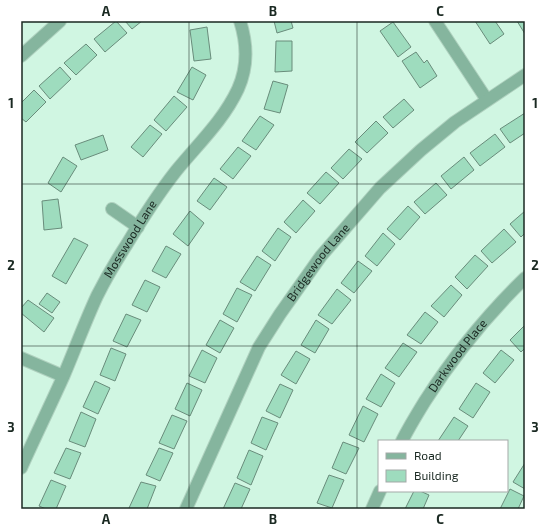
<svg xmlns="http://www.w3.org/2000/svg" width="546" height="530" viewBox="0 0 546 530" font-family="'Exo 2',sans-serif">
<rect width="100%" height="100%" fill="#d0f6e2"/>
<path fill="#9edcbe" stroke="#698c7b" d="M116 21 127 33 105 52 94 39Z
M125 21H142L132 29Z
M274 21H291L293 28 277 33Z
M475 21H495L504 34 490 44Z
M517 21H525V34Z
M393 22 411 47 398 57 380 31Z
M207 27 211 59 194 61 190 30Z
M276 41H292V71L275 72Z
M86 44 97 55 76 75 64 63Z
M416 52 424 63 427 60 437 76 420 88 402 61Z
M60 67 71 79 50 99 39 86Z
M192 67 206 75 193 100 177 92Z
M273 81 288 85 280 113 264 109Z
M34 90 46 102 26 122 21 118V103Z
M174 96 187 107 166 131 154 120Z
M404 99 414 110 393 128 383 117Z
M525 113V133L510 143 500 129Z
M260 116 274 125 256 150 242 141Z
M376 121 388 133 367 153 355 142Z
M150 125 162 134 143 157 131 147Z
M495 134 505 147 480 166 470 153Z
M103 135 108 150 81 160 75 145Z
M238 147 251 156 233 179 220 169Z
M349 149 362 159 343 179 331 168Z
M63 157 77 166 61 192 48 183Z
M464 157 474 170 451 189 441 176Z
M326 172 339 183 320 204 307 193Z
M214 178 227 187 210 210 197 201Z
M436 183 447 195 425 214 414 202Z
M58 199 62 228 44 230 42 201Z
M303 200 315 211 296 233 284 222Z
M408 206 420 217 400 240 387 229Z
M190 211 204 223 188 246 173 234Z
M525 211V233L521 237 510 224Z
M278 228 291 237 275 261 262 251Z
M504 229 516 242 492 263 481 251Z
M383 233 395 244 377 266 365 256Z
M74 238 88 245 66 284 52 276Z
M166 246 181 254 166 278 152 271Z
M475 255 488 266 467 289 455 277Z
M257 256 271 265 255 291 240 282Z
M358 261 372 271 354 293 341 283Z
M145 280 160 287 147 312 132 305Z
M451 285 462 295 444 317 431 306Z
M237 288 252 295 237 322 223 314Z
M337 289 351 300 332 324 318 315Z
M47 293 60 302 52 313 39 304Z
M28 300 54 318 44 332 21 313V308Z
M425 312 438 322 421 344 407 335Z
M126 314 141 320 127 347 113 341Z
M220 320 234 328 220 353 206 345Z
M316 320 329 329 315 353 301 345Z
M525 325V348L521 352 510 340Z
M403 343 417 352 399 377 385 368Z
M111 348 126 354 115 381 100 375Z
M202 350 217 358 205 383 189 376Z
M501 350 514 360 495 383 483 373Z
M296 351 310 359 296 384 281 375Z
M381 374 395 383 381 407 366 399Z
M95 381 110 388 98 414 83 407Z
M187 383 202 390 190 416 175 409Z
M476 383 490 392 473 418 459 409Z
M280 384 293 390 280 418 266 411Z
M363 406 378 414 364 442 349 435Z
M81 412 96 419 85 447 69 441Z
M172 415 187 421 174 449 159 443Z
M262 417 278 423 266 450 251 443Z
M454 417 468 426 458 441H438Z
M343 442 359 448 346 474 332 468Z
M66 448 81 453 70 479 54 473Z
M159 448 173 453 160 481 146 475Z
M249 450 263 456 251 485 237 478Z
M525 463V489L513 482Z
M329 475 344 480 332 508 317 503Z
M51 480 66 486 56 509H46L39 506Z
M141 482 156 486 147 509H131L129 508Z
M235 483 250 489 241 509H223Z
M510 489 524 496 518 509H500Z
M414 491H420L429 495 423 509H405Z"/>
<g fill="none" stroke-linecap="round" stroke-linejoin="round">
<g stroke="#afd1bf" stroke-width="14">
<g id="minor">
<path d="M435 21 487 100"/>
<path d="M21 56 60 21"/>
<path d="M112 209 138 227"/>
<path d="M21 358 63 376"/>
<path id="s1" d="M402 441C409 427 417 414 425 401 453 357 487 315 525 278"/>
<path id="s2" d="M21 468C35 437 50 406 64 375 75 349 85 322 97 296 106 278 116 261 127 244 142 219 158 194 176 171 198 144 223 121 238 89 248 67 247 43 240 21"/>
<path id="s3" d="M186 509 259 347 280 314 321 256 380 188 421 150 455 122 525 75"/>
<path d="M372 509 380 491"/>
</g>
</g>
<use href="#minor" stroke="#85b59e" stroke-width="12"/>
</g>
<path fill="none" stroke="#1a2922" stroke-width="1" stroke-opacity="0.55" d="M189 21V509M357 21V509M21 184H525M21 346H525"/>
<g text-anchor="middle" stroke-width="3.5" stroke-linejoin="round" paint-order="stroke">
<g font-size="12" fill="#1a2922" stroke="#fff">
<text dy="4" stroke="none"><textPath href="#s2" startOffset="254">Mosswood Lane</textPath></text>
<text dy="4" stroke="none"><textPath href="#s3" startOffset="281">Bridgewood Lane</textPath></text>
<text dy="4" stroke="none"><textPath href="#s1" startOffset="102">Darkwood Place</textPath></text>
</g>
</g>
<rect width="546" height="530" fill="none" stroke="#ffffff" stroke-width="44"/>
<rect x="378" y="440" width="130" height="52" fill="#ffffff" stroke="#a3a9a7"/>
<rect x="386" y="453" width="20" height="6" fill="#85b59e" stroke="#a3a9a7"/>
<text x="414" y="460" font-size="12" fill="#1a2922">Road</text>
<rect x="386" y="470" width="20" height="12" fill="#9edcbe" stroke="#a3a9a7"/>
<text x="414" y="480" font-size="12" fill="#1a2922">Building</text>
<rect x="22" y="22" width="502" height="486" fill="none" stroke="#1a2922" stroke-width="1.5"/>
<g font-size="13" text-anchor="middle" font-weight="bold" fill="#1a2922">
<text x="106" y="16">A</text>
<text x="273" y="16">B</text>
<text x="440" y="16">C</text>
<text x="11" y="108">1</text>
<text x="535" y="108">1</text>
<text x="11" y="270">2</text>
<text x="535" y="270">2</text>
<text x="11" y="432">3</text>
<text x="535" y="432">3</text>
<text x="106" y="524">A</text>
<text x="273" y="524">B</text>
<text x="440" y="524">C</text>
</g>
</svg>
